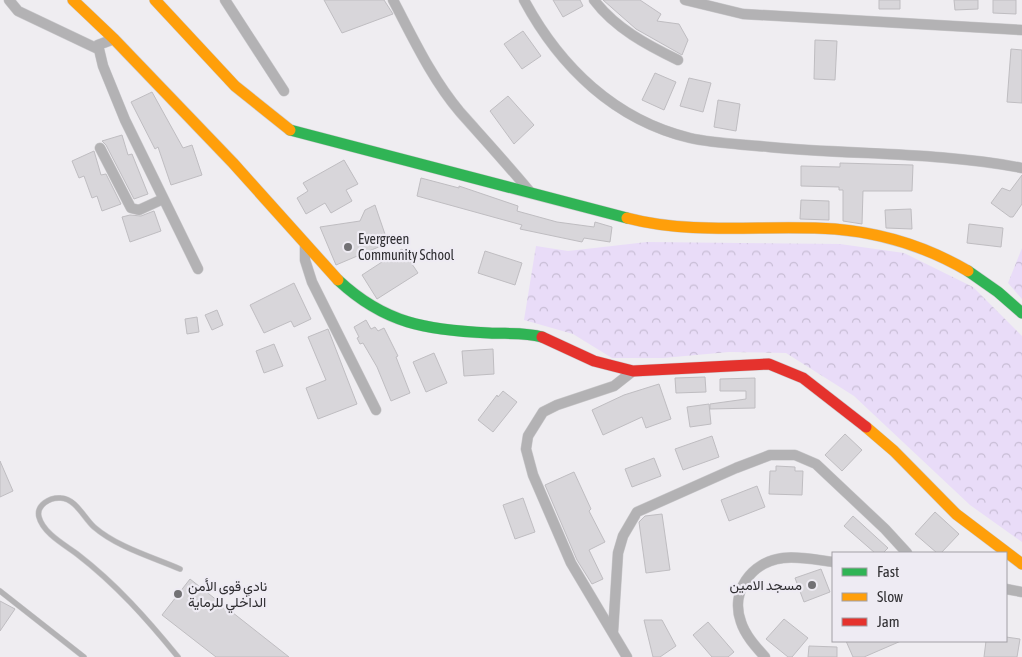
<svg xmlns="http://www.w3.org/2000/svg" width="1022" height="657" viewBox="0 0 1022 657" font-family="'Asap Condensed',Vazirmatn,sans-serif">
<defs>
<pattern id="forest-crowns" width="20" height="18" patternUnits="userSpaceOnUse" patternTransform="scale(1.25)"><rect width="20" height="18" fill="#e9dcf8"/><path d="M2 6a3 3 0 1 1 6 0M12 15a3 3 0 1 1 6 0" fill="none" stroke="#c8bdd5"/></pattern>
</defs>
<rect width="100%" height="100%" fill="#efedf1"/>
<path fill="url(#forest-crowns)" d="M647 242 840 244 904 253 973 287 1022 336V542L970 505 854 396 786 353 729 352 663 358H612L573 334 524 320 536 246 568 251Z
M1022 248V299L1008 283Z"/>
<path fill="#d8d6da" stroke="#bfbdc1" d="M324 0H384L393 14 342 33Z
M553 0H580L583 6 563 17Z
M603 0H640L661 14 657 21 679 24 688 40 682 55 636 29Z
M879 0H900V9H879Z
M954 0H978V9L955 10Z
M993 0H1016V14L993 13Z
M523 31 541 56 522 69 504 44Z
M815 40 837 41 835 80 814 79Z
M1011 49 1022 50V103L1007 102Z
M655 73 676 82 664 110 642 100Z
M689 78 711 83 703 112 680 106Z
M152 92 183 148 192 145 202 175 171 185 158 147 155 149 131 102Z
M508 96 534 125 514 144 490 111Z
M718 100 740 104 736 131 714 127Z
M122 135 128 155 132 154 148 194 134 199 106 145 102 141Z
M94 151 101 175 106 174 121 204 102 211 97 196 92 198 84 176 79 178 72 161Z
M344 160 358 184 346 190 352 201 331 213 325 203 306 214 297 198 308 191 303 183Z
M840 163 913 165 912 191H863L862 224 843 221V190H839V187L801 186V166L840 167Z
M1022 175V204L1013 217H1010L991 203 1002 188 1010 191Z
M421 178 459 188V186L518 206 517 211 557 222 594 227 595 222 612 227 610 242 584 238 582 242 520 229 522 225 417 196Z
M801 200 829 201V220L800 219Z
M375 205 388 243 336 265 320 227 360 221 365 210Z
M911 209 912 229 886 228 885 210Z
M154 211 161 231 130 242 122 217 130 215 141 216Z
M969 224 1003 228 1001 247 967 243Z
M402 249 418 273 377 299 362 275Z
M485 251 522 263 515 285 478 273Z
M294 283 311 319 294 327 291 321 264 333 250 305Z
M217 310 223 325 212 330 205 315Z
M197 317 199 332 187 334 185 319Z
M366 320 371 329 375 327 378 331 384 328 398 356 396 357 410 393 391 401 377 367 363 343 360 344 357 338 359 337 354 327Z
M328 329 357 404 318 419 306 388 326 380 308 337Z
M274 344 283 366 264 373 256 351Z
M493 349 494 374 464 376 462 351Z
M434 353 447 383 426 392 413 362Z
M705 377 706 392 676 393 675 378Z
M755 378V408L710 409V404L746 399V391H720V379Z
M659 384 671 419 646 428 642 417 603 435 592 410 624 395Z
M503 391 517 402 493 432 478 420 497 395 498 397Z
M709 404 711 424 690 427 687 407Z
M845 434 862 450 842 471 825 455Z
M712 436 719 457 683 470 675 449Z
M654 458 661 476 632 487 625 469Z
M0 461 13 491 0 497Z
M776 466 795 467V471H803L802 495 769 494 770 471H776Z
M574 472 591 509 589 511 605 542 589 550 603 579 592 584 577 560 545 485Z
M757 486 765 507 729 521 721 500Z
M523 498 535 532 515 539 503 505Z
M935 512 959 534 941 553H937L915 534Z
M662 514 670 570 646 573 639 522 645 516Z
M853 516 888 548 883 553H875L844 526Z
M821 569 830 592 804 602 795 578Z
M190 579 289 657H216L162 615Z
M0 601 15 609 0 631Z
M784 619 808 638 792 657H788L766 639Z
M644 620H662L676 646 660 657H653Z
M708 622 734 652 728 657H712L693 635Z
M1006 637 1020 639 1017 657H984L986 641H1006Z
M846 641H901L864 657H853Z
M809 646 837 647V657H808Z"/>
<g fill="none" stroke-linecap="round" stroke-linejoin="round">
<g stroke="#cccbce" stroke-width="6">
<path id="lane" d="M0 591 84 657
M178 657C147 619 116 584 77 554 65 545 43 533 39 517 36 505 50 497 61 498 76 499 84 518 94 527 117 547 152 557 180 569"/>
</g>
<g stroke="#cccbce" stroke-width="11">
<path id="street" d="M9 0 18 11 98 49
M225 0 284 91
M393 0C413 38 432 79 460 112 484 139 508 165 531 193
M524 0C560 67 615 120 690 138 716 144 743 144 769 147 853 155 939 152 1022 168
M594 0C615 28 647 45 678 60
M685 0 743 14 1022 30
M114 39 98 45 103 66 125 120 198 269
M100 148 131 208 139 210 163 199
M305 245V260L312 282 376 410
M1006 589 1022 592
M613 632 618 553 623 536 637 512 736 468 770 455H795L816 464 885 529 907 553
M627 657 571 563 533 475 526 449 528 436 543 412 557 405 614 386 633 371
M765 657C756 647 745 635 741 622 730 592 751 562 783 558 799 556 817 560 833 562"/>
</g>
<g stroke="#cccbce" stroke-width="12">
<path id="fast" d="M290 130 627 218
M968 271 998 292 1022 313
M338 280C385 324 427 330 489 333 506 334 526 332 542 337"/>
</g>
<g stroke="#cccbce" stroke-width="12">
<path id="slow" d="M73 0 114 39 233 163 338 280
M155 0 235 86 290 130
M627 218C696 236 765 224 835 229 883 233 927 247 968 271
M866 427 894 451 956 514 1022 564"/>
</g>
<g stroke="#cccbce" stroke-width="12">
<path id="jam" d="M542 337 594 361 633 371 769 364 803 378 866 427"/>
</g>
<use href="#lane" stroke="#b3b2b4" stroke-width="5"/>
<use href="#street" stroke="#b3b2b4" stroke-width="10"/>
<use href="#fast" stroke="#30b455" stroke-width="11"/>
<use href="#slow" stroke="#ff9f0a" stroke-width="11"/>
<use href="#jam" stroke="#e5322d" stroke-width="11"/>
</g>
<g fill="#727174" stroke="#eeebf3" stroke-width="2">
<circle cx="348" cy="247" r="5"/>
<circle cx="812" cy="585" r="5"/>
<circle cx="178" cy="594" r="5"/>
</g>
<g text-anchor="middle" stroke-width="4.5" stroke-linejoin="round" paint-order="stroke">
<g font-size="14" fill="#2f2e31" stroke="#eeebf3" text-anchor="start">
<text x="358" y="244">Evergreen<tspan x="358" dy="16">Community School</tspan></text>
<text x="802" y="590" text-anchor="end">مسجد الامين</text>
<text x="188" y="591">نادي قوى الأمن<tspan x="188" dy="16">الداخلي للرماية</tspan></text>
</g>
</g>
<rect x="832" y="552" width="175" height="90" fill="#eeebf3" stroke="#a29fa5"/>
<rect x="842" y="568" width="25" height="8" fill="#30b455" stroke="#a29fa5"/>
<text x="877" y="577" font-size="15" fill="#2f2e31">Fast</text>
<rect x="842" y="593" width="25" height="8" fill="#ff9f0a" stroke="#a29fa5"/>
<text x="877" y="602" font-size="15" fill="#2f2e31">Slow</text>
<rect x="842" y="618" width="25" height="8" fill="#e5322d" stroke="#a29fa5"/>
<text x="877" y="627" font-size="15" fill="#2f2e31">Jam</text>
</svg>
